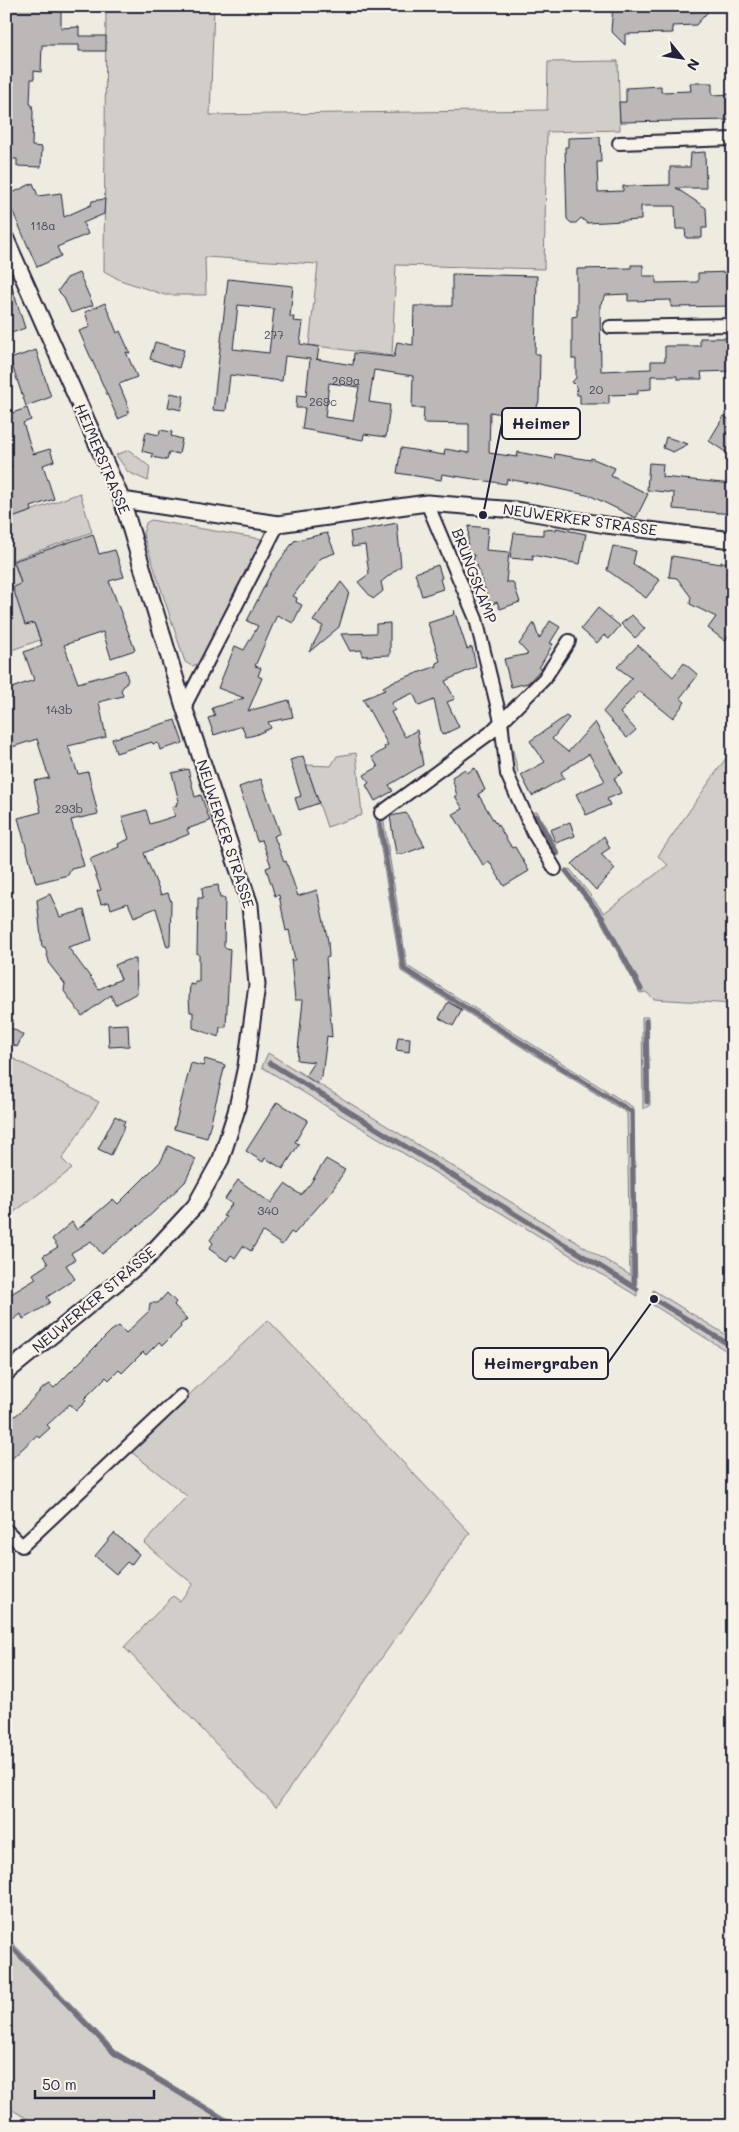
<svg xmlns="http://www.w3.org/2000/svg" width="739" height="2132" viewBox="0 0 739 2132" font-family="Mali,sans-serif">
<rect width="100%" height="100%" fill="#eeebe1"/>
<filter id="ink" filterUnits="userSpaceOnUse"><feTurbulence type="fractalNoise" baseFrequency=".02" numOctaves="2"/><feDisplacementMap in="SourceGraphic" scale="10" xChannelSelector="R" yChannelSelector="G"/><feConvolveMatrix kernelMatrix="1 2 1 2 8 2 1 2 1" color-interpolation-filters="sRGB"/></filter>
<g filter="url(#ink)">
<path fill="#d1cdc9" stroke="#7a7882" d="M106 6H214L210 115 547 110 548 62 618 61 620 130 547 132 544 269 396 265 392 356 309 345 318 264 205 257 206 295H165L120 280 104 271Z
M129 450 150 467 148 481 128 472 116 455Z
M80 493 92 532 13 560 40 640 6 652V520Z
M151 520 261 539 263 543 233 594 203 662 192 666 185 662 143 534 146 523Z
M510 718 509 733 518 772 512 774 506 723Z
M733 748V1004L654 999 646 992 640 993 598 916 564 871 570 869 604 913 668 865 658 856Z
M356 753 362 815 327 827 306 765 331 766 337 756Z
M537 811 560 854 555 857 532 814Z
M383 816 407 966 634 1108 637 1296 262 1067 268 1053 630 1275 627 1113 401 971 376 818Z
M642 1017H648L650 1105 643 1109Z
M6 1055 99 1102 62 1159 72 1169 6 1218Z
M653 1290 733 1339V1355L653 1305Z
M268 1320 470 1533 276 1807 124 1647 173 1596 180 1601 193 1584 144 1543 187 1496 130 1451Z
M6 1936 116 2051 240 2126H39L6 2106Z"/>
<g fill="none" stroke-linecap="round" stroke-linejoin="round">
<path stroke="#716f7b" stroke-width="5" d="M536 816 557 854
M380 823 404 969 632 1112 634 1286
M566 871 602 917 641 989
M646 1021 647 1102
M270 1063 637 1289
M654 1299 733 1347
M6 1941 114 2053 234 2126"/>
</g>
<path fill="#bbb8b7" stroke="#22223b" fill-rule="evenodd" d="M6 6H61V28L79 27V36H106V51H79V45H42L41 72 34 71V79H31L30 104 32 105 33 113 32 146 42 147 41 167 17 166V159H6Z
M613 6H713L696 25 672 26 673 33 625 34V45L611 31Z
M690 83H712V95L733 94V120L620 122 619 102H626V88L661 86V92L691 91Z
M600 137 601 162H597L598 192 623 191V186L670 185V167H690L691 153 705 152 706 188H676L706 208 707 228H702V238H686L685 229H676L675 206H641V220L587 223 581 218 576 223H571L567 219 565 147H568V138Z
M33 183 38 196 61 193 64 217 91 205 92 201 105 199 104 214 83 223 88 234 57 247 61 256 37 267 6 196Z
M631 265H643V276H656V283L698 282V273L733 272V306L671 307V300L628 301V294L606 295 600 305 601 371 651 369V361H665V346H700V338H733V371L701 372 702 379H677V376H651V389L638 390V394L609 395V404H580V395H577L576 386 572 382 576 378V359H572V317L577 316V269L631 268Z
M79 273 93 305 71 313 63 296 58 291 67 278Z
M452 274 537 276 535 354H540L539 401 533 418 520 429 521 417 490 412 489 453 517 457 518 452 554 459 555 454 590 460 591 458 615 468 611 476 648 494 636 518 591 496 536 484 507 479 506 484 442 474 441 480 397 473 401 448 444 455 445 449 469 453V424L423 423 424 408H412L413 376 374 370 369 402 390 405 386 437 364 434 363 440 302 429 305 408H296L297 395 306 396 310 359 285 356 282 381 230 375 226 411 213 410 228 279 293 286 290 317H294L293 321 303 322 300 344 319 347 317 360 316 359 353 365 354 353 394 357 397 342 413 345 414 306H452ZM238 305 274 309 269 353 233 349ZM329 383 359 387 353 421 325 417Z
M9 278 25 328 6 335V279Z
M105 303 117 333 120 331 130 353 126 352 137 377 119 384 129 408 127 415 118 419 79 331 90 327 85 312Z
M155 342 184 350 179 368 150 359Z
M36 350 51 397 26 406 10 359Z
M171 393 184 396 181 410 168 407Z
M27 408 31 420 23 423 33 454 50 449 54 461 43 465 54 499 31 507 32 511 9 519 6 509V470L12 467 6 444V415Z
M724 416 733 422V457L709 441Z
M160 430 172 432 171 436 182 439 179 454 169 452 167 460 152 457 153 454 142 451 146 432 159 435Z
M666 437 688 444 673 452 663 448Z
M649 463 663 464 662 477 733 484V514L673 509 674 493 647 490Z
M397 523 401 566 381 582 383 591 373 599 358 582 369 574 365 545 352 547 350 532Z
M469 526 488 528 486 550 509 552 506 582H513L520 602 500 609 497 602 490 605 477 565H473L474 555 467 554Z
M556 528 586 534 580 564 532 555 533 560 510 558 514 533 543 535V529L556 530Z
M327 533 335 553 321 558 293 596 297 598 296 602 302 605 293 623 277 615 255 666 261 668 258 676 262 678 248 711 289 700 293 717 268 722 271 728 255 735 246 737 242 726 214 735 208 718 215 716 212 708 244 698 218 688 235 646 244 650 258 626 247 621 271 573 294 541Z
M93 534 99 554 115 550 124 577 109 581 135 650 111 658 103 632 64 645 78 683 125 670 128 680 121 690 123 696 99 702 106 737 68 746 78 774 88 772 98 814 71 820 84 866 71 869 68 875 36 883 18 818 41 812 34 781 49 778 37 739 6 749V690L34 680 24 652 42 645 34 623 25 625 13 588 21 583 14 561Z
M613 546 636 551 633 564 660 580 646 598 607 570Z
M672 556 721 564V562L733 563V629L725 641 708 628 716 617 690 604 691 597 677 578 669 577Z
M438 565 442 578 440 579 443 589 422 596 415 573Z
M341 582 349 592 339 627 309 652 323 626 313 621Z
M598 608 620 626 609 639 604 635 597 643 581 629Z
M454 610 467 649 472 647 476 667 445 681 455 699 447 702 459 727 442 735 434 700 419 706 413 693 391 703 395 710 391 712 405 737 417 730 423 765 389 785 393 791 375 801 366 785 369 783 364 775 378 767 372 757 385 749 384 747 388 745 363 699 385 690 383 687 392 682 437 666 436 663 440 661 428 623 453 615Z
M632 615 645 629 635 638 621 624Z
M550 621 560 627 550 643 553 644 539 668 541 669 528 683 511 687 504 659 528 654 519 644 534 623 539 639Z
M390 623V655L362 656V650L350 651 341 634 376 633V624Z
M638 645 673 677 684 663 698 675 680 698 685 702 673 718 639 691 620 713 636 730 627 738 603 712 632 678 617 667Z
M566 716 569 718 552 739 568 752 595 722 623 773 614 778 621 793 607 799 610 805 586 815 576 794 605 781 589 754 561 772 564 778 532 796 521 775 545 762 530 741Z
M175 720 183 743 160 750 158 743 153 744 152 742 116 753 112 739Z
M303 756 319 803 299 810 295 798 301 796 290 760Z
M475 768 485 790 478 794 495 823 496 822 512 848 515 847 529 871 504 886 489 861 483 865 453 814 463 809 455 796H457L452 777 465 769 467 773Z
M188 769 195 797 201 795 210 821 187 829 189 834 144 853 161 895 168 893 171 902 170 946 167 947 156 908 134 917 128 903 111 909 109 902 101 904 97 891 101 890 90 859 119 847 118 844 129 839 122 817 146 810 150 824 175 816 172 807 177 805 176 803 179 802 172 773Z
M261 779 280 833 274 836 284 862 286 861 298 896 317 890 328 941 329 957 326 958 332 1037 327 1036 322 1076 317 1084 305 1076 314 1062 297 1060 303 1000H295L291 960H295L289 930 286 931 279 895 275 896 266 868 271 866 262 840 257 841 239 787Z
M406 813 425 846 404 854H396L390 816Z
M570 822 575 836 556 843 550 830Z
M604 836 610 848 601 854 615 869 596 890 572 864Z
M218 885 220 898H225L224 947 230 949 226 1027H220L219 1037 193 1028V1012H190L189 998 190 984 195 985V982H199V954H197L198 898H203L202 888Z
M50 894 60 917 84 910 92 940 68 947 99 989 121 979 115 965 127 960 136 959 137 993 115 1005 111 995 82 1016 64 991 65 984 50 965 45 947H42L37 900Z
M448 1002 462 1010 453 1026 439 1018Z
M128 1024 129 1046 109 1047 108 1025Z
M12 1028 23 1035 17 1047 6 1041Z
M398 1037 410 1038 409 1052 396 1050Z
M205 1059 225 1065 207 1138 174 1129 191 1063 203 1066Z
M277 1102 308 1120 295 1142 299 1144 283 1169 265 1158 263 1162 246 1151Z
M115 1116 125 1121 123 1125 125 1126 111 1155 98 1149Z
M168 1146 196 1159 185 1182 139 1226 138 1225 102 1254 91 1241 71 1253 75 1260 66 1265 75 1279 47 1297 50 1302 44 1307 23 1319 21 1314 6 1325V1297L36 1279 33 1274 48 1264 43 1256 58 1247 52 1239 72 1222 77 1230 113 1199 118 1204 161 1161Z
M326 1159 345 1170 331 1192 294 1234 291 1232 282 1245 263 1232 251 1251 243 1246 235 1258 231 1255 227 1261 209 1249 213 1243 210 1240 226 1217 223 1216 232 1204 225 1199 238 1180 271 1203 285 1184 301 1195 310 1184Z
M167 1293 176 1302 174 1305 187 1319 180 1325 181 1327 163 1345 159 1342 146 1355 143 1352 122 1373 119 1370 109 1380 106 1377 84 1399 86 1401 76 1411 70 1404 47 1425 50 1428 39 1438 37 1435 6 1464V1423L20 1412 43 1388 50 1384 54 1388 111 1331 119 1326 126 1333 149 1311 150 1303H158Z
M114 1533 139 1554 131 1565 127 1562 116 1574 95 1556Z"/>
<g fill="none" stroke-linecap="round" stroke-linejoin="round">
<g stroke="#22223b" stroke-width="16">
<path id="minor" d="M619 143 733 139
M610 327 733 325
M427 503 476 619 501 721 507 774 534 834 555 869
M184 707 278 524
M381 813 490 733 544 679 569 641
M6 1530 22 1546 181 1396"/>
</g>
<g stroke="#22223b" stroke-width="19">
<path id="tertiary" d="M6 239 122 500 184 707 250 905 257 985 246 1066 236 1112 221 1159 195 1206 147 1258 6 1373
M122 500 278 524 427 503 516 510 606 525 733 540"/>
</g>
<use href="#minor" stroke="#f7f3e8" stroke-width="12"/>
<use href="#tertiary" stroke="#f7f3e8" stroke-width="15"/>
</g>
</g>
<g text-anchor="middle" stroke-width="4.5" stroke-linejoin="round" paint-order="stroke">
<g font-size="12" fill="#48485a">
<text x="43" y="230">118a</text>
<text x="274" y="339">277</text>
<text x="346" y="385">269a</text>
<text x="596" y="394">20</text>
<text x="323" y="406">269c</text>
<text x="59" y="714">143b</text>
<text x="69" y="813">293b</text>
<text x="268" y="1215">340</text>
</g>
<g font-size="15" fill="#22223b" stroke="#f7f3e8">
<text transform="translate(102 459) rotate(67)" y="5">HEIMERSTRASSE</text>
<text transform="translate(580 520) rotate(8)" y="5">NEUWERKER STRASSE</text>
<text transform="translate(474 576) rotate(69)" y="5">BRUNGSKAMP</text>
<text transform="translate(225 834) rotate(72)" y="5">NEUWERKER STRASSE</text>
<text transform="translate(94 1300) rotate(-40)" y="5">NEUWERKER STRASSE</text>
</g>
</g>
<path fill="none" stroke="#22223b" stroke-width="2" d="M483 515L502 423M654 1299L608 1363"/>
<g fill="#22223b" stroke="#f7f3e8" stroke-width="2">
<circle cx="483" cy="515" r="5"/>
<circle cx="654" cy="1299" r="5"/>
</g>
<g fill="#f7f3e8" stroke="#22223b" stroke-width="2">
<rect x="502" y="408" width="78" height="31" rx="5"/>
<rect x="473" y="1348" width="135" height="31" rx="5"/>
</g>
<g font-size="16" text-anchor="middle" font-weight="bold" fill="#22223b">
<text x="541" y="429">Heimer</text>
<text x="541" y="1369">Heimergraben</text>
</g>
<rect width="739" height="2132" fill="none" stroke="#f7f3e8" stroke-width="25"/>
<rect x="12" y="12" width="714" height="2107" fill="none" stroke="#22223b" stroke-width="2" filter="url(#ink)"/>
<g transform="translate(682 58) rotate(120)" stroke="#f7f3e8" stroke-width="4" paint-order="stroke">
<path d="M0-4L9 19L0 12L-9 19Z" fill="#22223b"/>
<text y="-8" font-size="14" font-weight="bold" text-anchor="middle" fill="#22223b">N</text>
</g>
<path d="M35 2090v8h119v-8" fill="none" stroke="#22223b" stroke-width="2.5"/>
<text x="42" y="2090" font-size="15" fill="#22223b" stroke="#f7f3e8" stroke-width="4" paint-order="stroke">50 m</text>
</svg>
